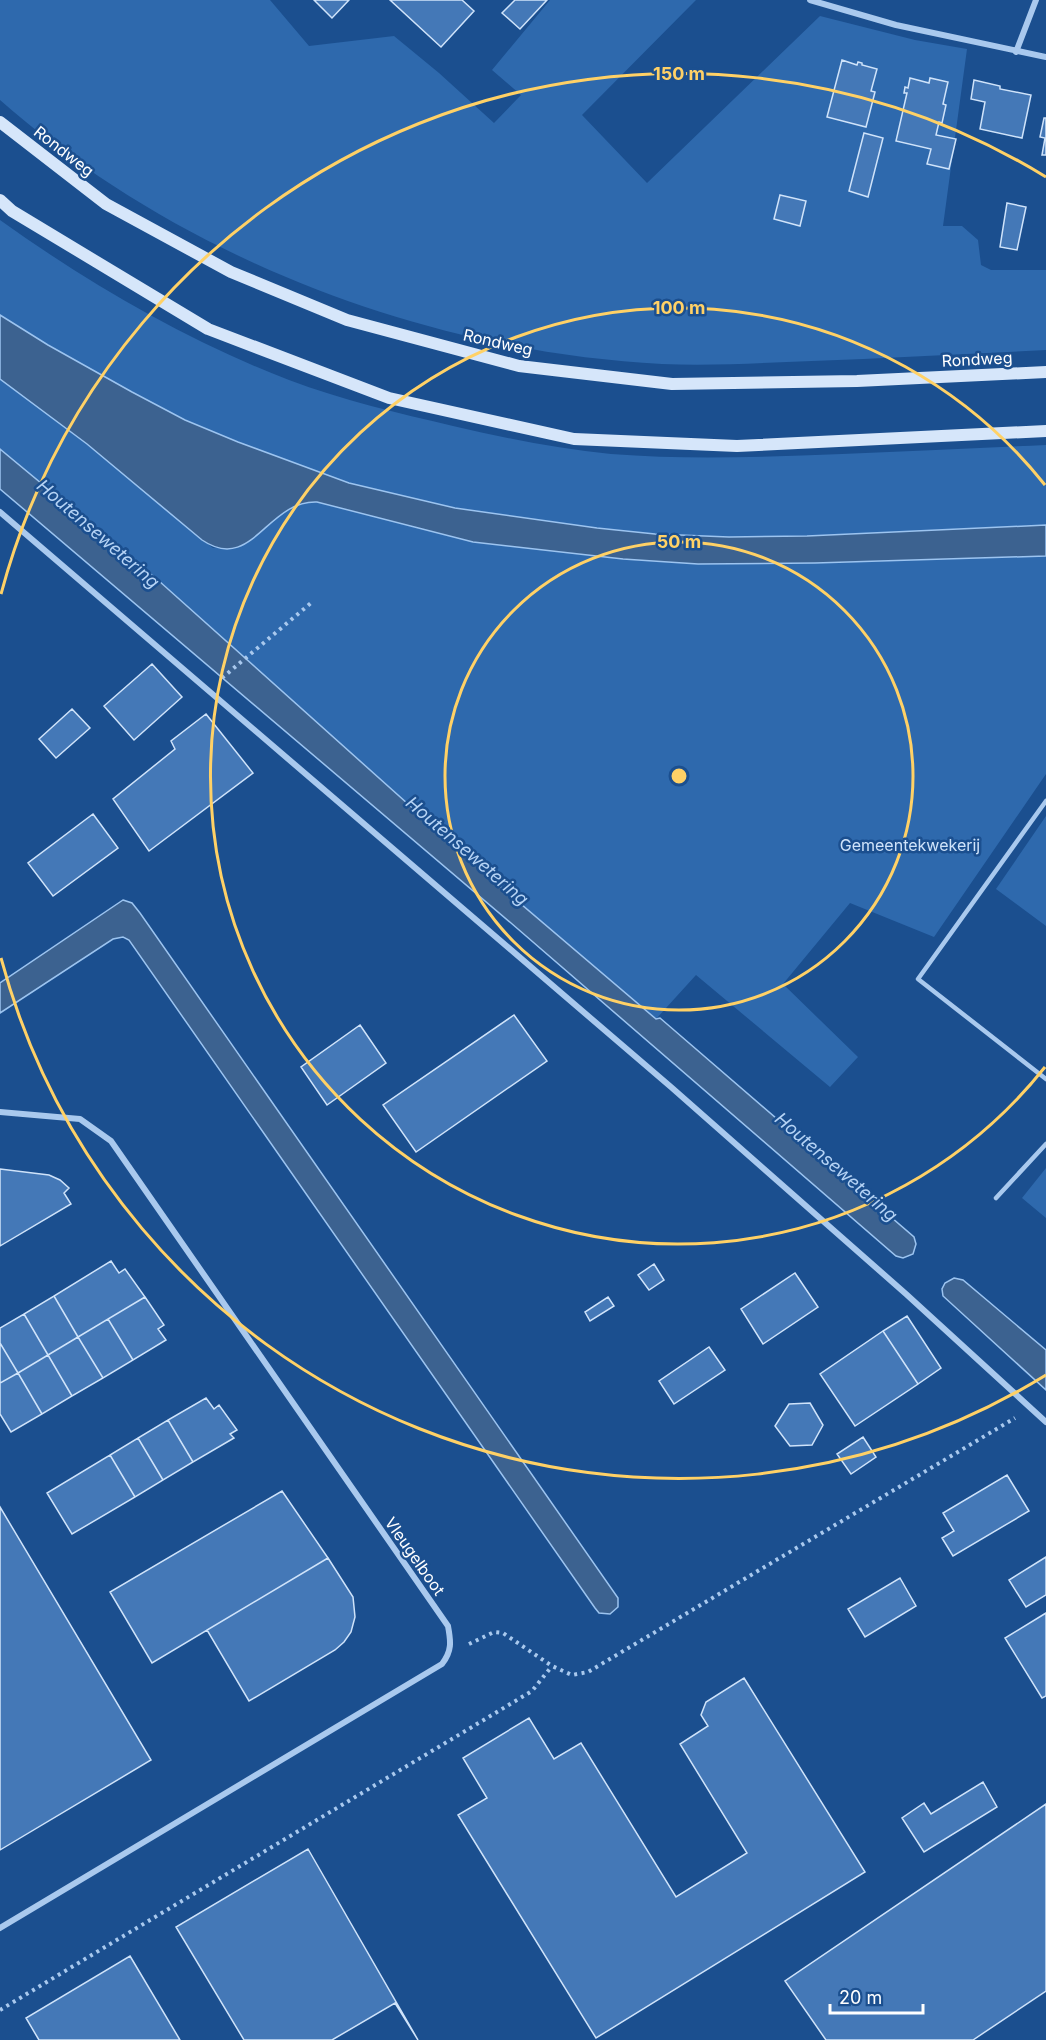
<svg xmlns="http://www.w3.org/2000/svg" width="1046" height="2040" viewBox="0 0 1046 2040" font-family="Inter,sans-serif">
<rect width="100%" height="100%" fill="#1b4f8f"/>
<path fill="#2e69ad" d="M0 0H270L309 46 394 36 439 73 494 123 521 95 492 70 550 0H696L582 115 647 183 820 16 915 40 967 49 943 226H962L978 240 981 265 991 270H1046V350C968 354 890 358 812 361 762 363 712 366 662 364 425 352 178 257 0 100Z
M0 220C88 283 187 341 289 380 342 400 398 413 453 426 505 438 558 449 611 454 687 460 765 457 842 454 910 451 978 448 1046 445V525L807 536 729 537 655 534 597 528 455 508 349 483 238 442 185 420 132 392 48 345 0 315Z
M0 379 87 444 213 548 246 544 269 523 297 504 307 501 317 502 473 542 623 559 698 564 815 563 1046 556V774L934 937 850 903 783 984 858 1057 830 1087 696 975 656 1019 494 881 159 581 0 449Z
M1046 816V926L996 889Z
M1046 1168V1218L1022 1198Z"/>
<path fill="#3c6290" stroke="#9cc4f0" stroke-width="1.5" d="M0 315 48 345 132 392 185 420 238 442 349 483 455 508 597 528 655 534 729 537 807 536 1046 525V556L815 563 698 564 623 559 473 542 317 502C267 500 252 574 202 540L87 444 0 379Z
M0 449 159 581 494 881 656 1019 660 1018 914 1237 916 1244 913 1254 903 1258 896 1256 511 923 0 489Z
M123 900 132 903 140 913 618 1598V1607L610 1614 599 1613 595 1608 129 940 123 937 113 939 0 1013V983Z
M954 1278 963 1280 1046 1350V1390L943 1296 942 1289 945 1283Z"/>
<path fill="#4478b7" stroke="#cfe3fa" stroke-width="1.5" d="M314 0H349L332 18Z
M390 0H462L474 11 441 47Z
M515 0H547L520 29 502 13Z
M842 60 857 65 858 62 862 63V65L877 69 871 91 875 92 866 127 827 117Z
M910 78 929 83 930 78 948 82 943 104 946 105 942 123 939 122 936 135 956 139 949 169 927 164 931 149 896 141 907 93H904L905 87 908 88Z
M974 80 1000 86V89L1031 95 1022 138 980 129 985 102 971 99Z
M1044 118H1046V155H1042L1045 138 1040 137Z
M864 133 883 138 868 197 849 191Z
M780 195 806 201 800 226 774 219Z
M1007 203 1026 207 1017 250 1000 247Z
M152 664 182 697 134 740 104 706Z
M72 709 90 728 56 758 39 739Z
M206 714 253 773 149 851 113 799 175 749 171 741Z
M93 814 118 848 53 896 28 863Z
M514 1015 547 1061 416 1152 383 1105Z
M360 1025 386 1063 327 1105 301 1067Z
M0 1169 49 1175 60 1180 69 1188 64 1193 71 1204 0 1246Z
M111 1261 119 1273 125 1269 145 1297 78 1337 54 1296Z
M654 1264 664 1280 649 1290 638 1275Z
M795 1273 818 1307 763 1344 741 1309Z
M54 1296 78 1337 48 1355 24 1314Z
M145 1297 164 1325 158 1329 166 1340 133 1360 108 1319Z
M608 1297 614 1306 590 1321 585 1312Z
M24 1314 48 1355 18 1373 0 1343V1328Z
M907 1316 941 1368 918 1384 883 1331Z
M108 1319 133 1360 103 1378 78 1337Z
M883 1331 918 1384 855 1426 820 1374Z
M78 1337 103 1378 72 1396 48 1355Z
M0 1343 18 1373 0 1383Z
M709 1347 725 1370 674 1404 659 1381Z
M48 1355 72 1396 42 1414 18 1373Z
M18 1373 42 1414 11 1432 0 1414V1383Z
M206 1398 214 1409 219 1405 237 1430 230 1434 234 1438 193 1462 168 1420Z
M810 1403 823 1425 812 1445 790 1446 775 1426 789 1404Z
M168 1420 193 1462 163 1480 138 1438Z
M863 1437 876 1457 851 1474 837 1454Z
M138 1438 163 1480 135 1497 110 1455Z
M110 1455 135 1497 72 1534 47 1493Z
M1007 1475 1029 1511 953 1556 942 1538 954 1531 943 1513Z
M282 1491 328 1558 152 1663 110 1592Z
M0 1507 151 1760 0 1850Z
M1046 1557V1595L1026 1607 1009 1580Z
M328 1558 353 1597 355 1617 351 1632 344 1642 335 1650 249 1701 207 1630Z
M900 1578 916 1606 865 1637 848 1609Z
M1046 1613V1696L1042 1698 1005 1638Z
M744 1678 865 1872 596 2038 458 1815 487 1798 463 1758 529 1718 554 1759 581 1743 676 1897 747 1853 680 1744 708 1726 701 1715 706 1702Z
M983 1782 997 1807 924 1852 902 1818 924 1803 931 1814Z
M1046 1804V1991L973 2040H826L785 1981Z
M308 1849 418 2040 395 2003 332 2040H244L176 1927Z
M130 1956 180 2040H39L26 2018Z"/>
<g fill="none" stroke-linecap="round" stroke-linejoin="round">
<path stroke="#a9c9ee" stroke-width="4" stroke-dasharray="3 4.5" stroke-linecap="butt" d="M222 678 311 603
M469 1644 494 1632 503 1633 552 1666 572 1675 588 1672 1015 1418
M0 2010 532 1691 552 1666"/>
<path stroke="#a9c9ee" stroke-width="4.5" d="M1046 801 918 979 1046 1079
M996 1198 1046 1144"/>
<path stroke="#a9c9ee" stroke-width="6" d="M810 0 896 25 1046 57
M1016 52 1036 0
M0 512 671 1087 906 1294 1046 1422
M0 1112 80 1119 111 1141 448 1626C451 1642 452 1651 442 1664L0 1928"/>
<path stroke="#d6e6fa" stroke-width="12" d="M0 122 106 204 231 272 347 320 519 366 672 384 857 381 1046 372
M0 200 12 211 208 329 389 398 574 439 737 446 1046 431"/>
</g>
<g fill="none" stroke="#ffd166" stroke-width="3">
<circle cx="679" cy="776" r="234"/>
<path d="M1045 1067A468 468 0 1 1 1045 485"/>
<path d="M1046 1375A702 702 0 0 1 1 958M1 594A702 702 0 0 1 1046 177"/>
</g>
<g text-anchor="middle" stroke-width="5" stroke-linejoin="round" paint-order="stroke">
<g font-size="16" fill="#fff" stroke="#1b4f8f">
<text transform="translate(64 151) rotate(38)" y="6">Rondweg</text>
<text transform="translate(498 342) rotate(13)" y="6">Rondweg</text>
<text transform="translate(977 359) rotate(-3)" y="6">Rondweg</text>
<text transform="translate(415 1556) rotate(55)" y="6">Vleugelboot</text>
</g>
<g font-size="16" fill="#cfe3fa" stroke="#1b4f8f">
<text x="910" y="851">Gemeentekwekerij</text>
</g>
<g font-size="18" font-style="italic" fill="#b5d3f5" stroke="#1b4f8f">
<text transform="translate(98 534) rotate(41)" y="6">Houtensewetering</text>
<text transform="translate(467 851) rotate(41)" y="6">Houtensewetering</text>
<text transform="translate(836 1167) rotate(41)" y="6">Houtensewetering</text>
</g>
</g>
<circle cx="679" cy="776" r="9" fill="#ffd166" stroke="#1b4f8f" stroke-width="3"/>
<g font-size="18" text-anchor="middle" font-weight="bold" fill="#ffd166" stroke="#1b4f8f" stroke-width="5" stroke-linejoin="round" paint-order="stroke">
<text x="679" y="80">150 m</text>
<text x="679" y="314">100 m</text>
<text x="679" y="548">50 m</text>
</g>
<path d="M830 2004v9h93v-9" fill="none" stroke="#ffffff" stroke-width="3"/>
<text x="839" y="2004" font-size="18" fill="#ffffff" stroke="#1b4f8f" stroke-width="4.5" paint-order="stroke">20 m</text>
</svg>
